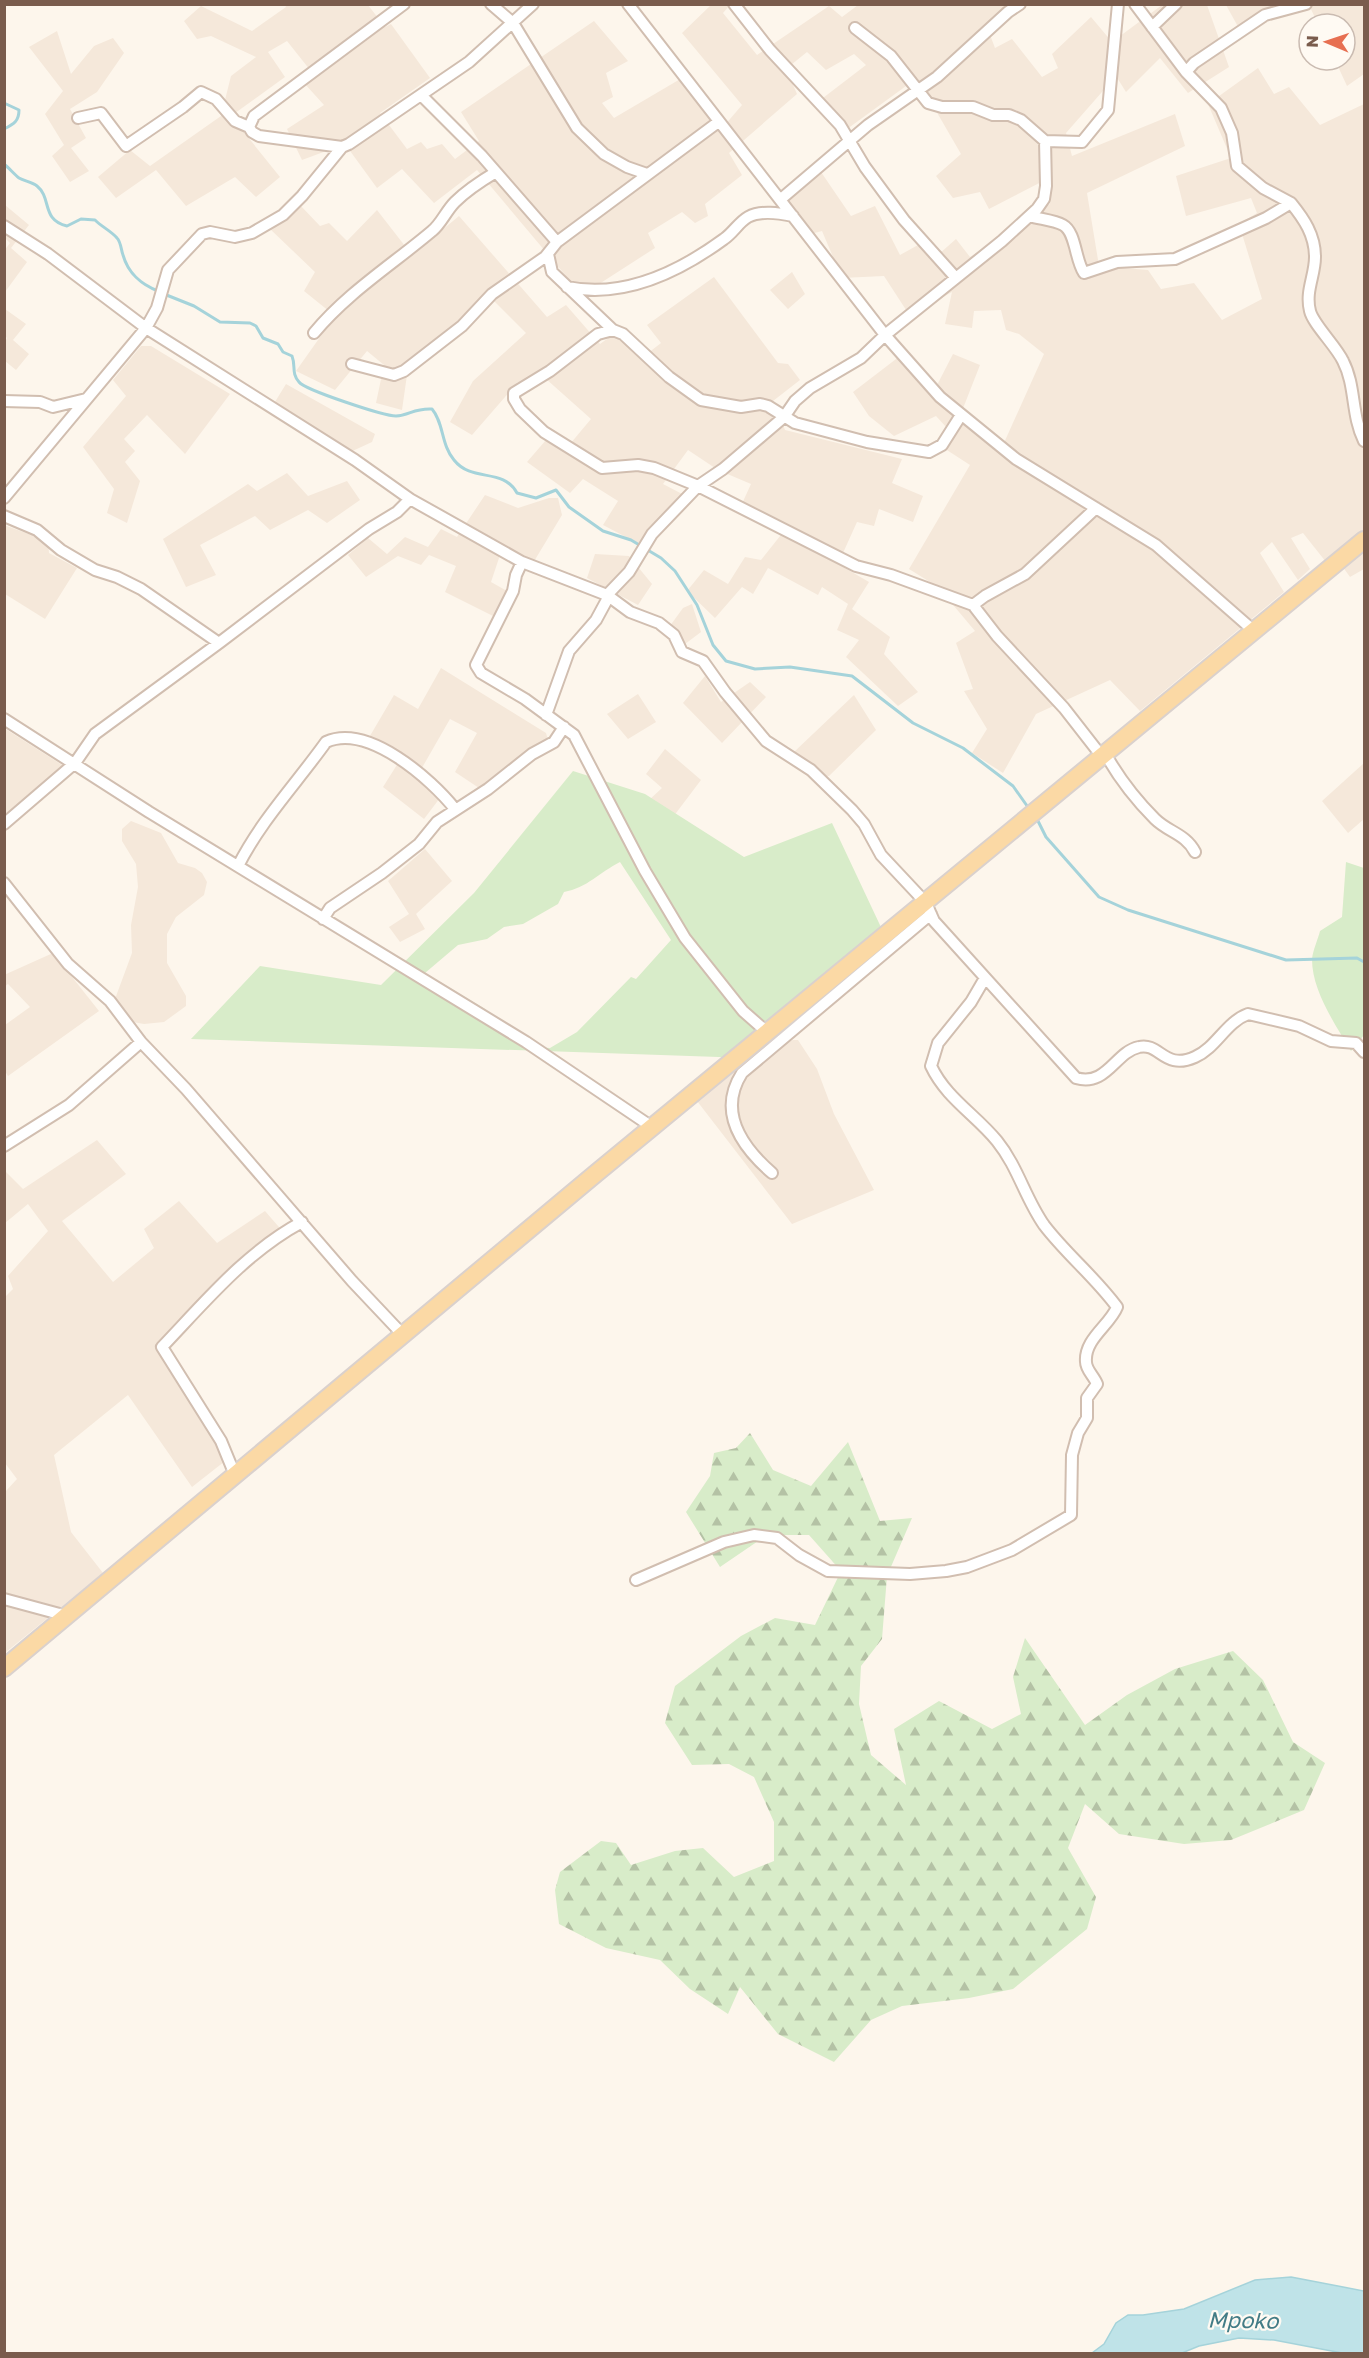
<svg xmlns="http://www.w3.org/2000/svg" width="1369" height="2358" viewBox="0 0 1369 2358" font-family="'Golos Text',sans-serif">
<defs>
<pattern id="forest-firs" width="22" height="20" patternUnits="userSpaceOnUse" patternTransform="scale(1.5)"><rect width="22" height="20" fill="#d8ecc9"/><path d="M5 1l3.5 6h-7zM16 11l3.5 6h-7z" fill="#b4c2a5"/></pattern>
</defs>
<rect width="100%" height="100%" fill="#fdf6ec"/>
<path fill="#f5e8da" d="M285 5H368L385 27 391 24 430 78 380 113 407 149 421 142 427 149 442 144 455 159 479 141 461 112 594 21 628 61 606 73 613 97 602 103 614 118 682 78 724 126 742 105 682 33 711 5H730L723 13 757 55 829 6 842 17 858 5H1022L987 27 995 48 1012 39 1042 77 1058 68 1052 54 1091 17 1112 42 1162 5H1207L1229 67 1188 93 1160 58 1126 92 1116 76 1066 133 1072 156 1175 114 1185 146 1087 193 1099 266 1148 270 1161 289 1194 283 1222 320 1262 299 1239 224 1257 213 1251 198 1186 216 1176 176 1231 158 1208 104 1258 68 1274 94 1289 87 1320 125 1364 104V569L1350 577 1335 556 1326 562 1303 533 1291 538 1310 569 1298 580 1272 542 1260 553 1284 592 1140 711 1110 680 1036 714 1003 773 972 753 987 729 964 691 973 689 956 643 975 631 938 587 909 569 970 465 936 443 947 428 936 416 894 436 869 416 853 392 900 356 935 389 953 354 980 365 960 416 1003 445 1044 354 1019 334 1006 330 1001 310 974 311 972 328 945 324 952 292 910 316 884 276 842 278 822 231 803 236 785 197 821 172 851 216 875 206 900 255 927 240 939 254 956 239 970 257 1050 204 1051 177 989 209 980 192 953 198 936 176 961 154 917 78 843 132 819 101 866 65 854 54 826 70 807 52 786 69 797 94 729 153 742 175 705 204 708 216 695 223 682 212 648 233 655 248 582 295 477 170 434 203 402 169 377 188 345 144 302 160 287 129 324 105 304 83 314 75 287 41 268 52 285 77 231 116 280 177 256 197 235 177 186 206 156 170 116 198 98 177 130 150 150 166 221 116 231 76 256 57 211 36 197 39 184 21 201 6 252 31 286 7Z
M1226 5H1290L1241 32Z
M1309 5H1364V74L1347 86 1335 60H1345V24H1318Z
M57 31 71 74 94 46 113 38 124 53 97 92 70 109 86 138 71 148 89 171 70 182 52 156 64 145 45 114 63 91 29 47Z
M5 205 29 225 11 248 27 262 5 292 4 251 10 243 5 238Z
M300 205 320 226 329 223 347 241 377 210 412 255 459 216 547 317 566 305 600 344 618 331 643 357 661 343 647 325 714 277 778 363 788 364 800 380 773 401 785 430 902 459 892 483 923 496 913 522 879 509 874 526 857 522 838 564 869 582 852 609 890 637 884 654 918 692 898 706 846 657 859 640 837 630 848 604 822 587 818 595 768 568 753 594 742 587 715 618 687 591 704 570 728 584 745 557 761 560 784 531 740 508 751 484 718 470 688 450 663 484 686 496 643 546 603 525 618 501 583 479 570 493 527 462 546 440 565 450 591 419 545 378 529 392 518 382 472 435 450 422 473 381 526 333 492 299 407 375 402 410 376 403 384 365 367 351 335 390 296 371 335 316 304 291 315 272 269 228Z
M792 272 805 294 788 309 770 290Z
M5 309 26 324 13 340 29 354 16 370 5 361V342L7 338 5 336Z
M141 346H151L230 394 185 454 147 415 124 439 135 451 125 462 140 481 127 523 107 513 114 489 83 447 126 396 113 380Z
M286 384 375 434 372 442 346 454 270 410Z
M287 473 308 496 347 481 360 500 327 523 308 510 270 530 255 516 200 545 216 575 186 587 163 539 248 484 257 491Z
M485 495 518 508 549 498H558L562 515 533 563 501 552 491 582 507 591 495 617 445 592 456 566 429 555 421 565 398 556 366 577 348 555 368 538 387 554 405 537 428 547 441 529 457 537Z
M4 525 48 541 49 553 77 568 45 619 5 594Z
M595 554 629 556 652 584 638 605 587 578Z
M692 604 701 632 685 644 667 630 683 608Z
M441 668 546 733 548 740 482 790 455 772 477 733 450 719 419 773 446 790 424 819 383 787 400 760 367 741 394 695 418 709Z
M705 676 721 702 750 682 766 697 722 743 683 703Z
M638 694 656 722 628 739 607 714Z
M854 695 876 730 829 776H817L794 752Z
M4 728 70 770 4 829Z
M665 749 701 780 670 821 648 801 662 788 646 774Z
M1364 763V819L1348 833 1322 801Z
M131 821 161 833 178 863 195 868 202 873 207 882 204 895 176 917 167 934V963L186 996V1006L164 1022 144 1024 127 1021 115 999 132 953 131 925 138 887 136 864 122 841V829Z
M425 849 452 881 416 914 425 929 400 942 389 927 409 914 388 881Z
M53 953 99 1011 8 1076 5 1071V1025L30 1007 8 984 5 986 4 975Z
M793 1040H798L817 1069 834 1114 874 1190 792 1224 697 1101 748 1058Z
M97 1140 126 1174 62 1221 113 1282 154 1248 144 1229 179 1201 217 1243 265 1211 285 1234 160 1340 234 1454 192 1487 128 1395 54 1455 71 1532 103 1573 6 1652 5 1492 17 1479 5 1463V1297L13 1289 8 1276 48 1231 28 1204 5 1223 4 1170 23 1189Z"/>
<path fill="#d8ecc9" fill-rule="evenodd" d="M573 771 645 794 744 857 832 823 887 940 748 1058 191 1039 260 966 381 985 474 893ZM620 862 671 940 636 979 631 977 577 1032 550 1048 531 1047 485 1009 425 973 458 945 487 939 504 927 523 924 558 904 564 892C587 888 600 872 620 862Z
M1346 862 1364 868V1035L1351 1051C1335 1024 1312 991 1312 959 1313 950 1318 939 1320 931L1342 917Z"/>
<path fill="url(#forest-firs)" d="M750 1433 773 1470 811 1486 848 1442 880 1521 912 1518 887 1576 882 1639 861 1666 859 1704 871 1755 906 1785 894 1729 939 1701 992 1729 1021 1714 1013 1677 1025 1638 1085 1725 1127 1695 1175 1669 1233 1651 1263 1680 1293 1742 1325 1763 1304 1810 1231 1840 1184 1844 1119 1834 1085 1804 1068 1848 1096 1897 1087 1929 1013 1989 969 1998 902 2006 871 2020 834 2062 778 2034 740 1987 728 2014 690 1989 660 1960 606 1948 559 1924 555 1890 560 1872 601 1841 616 1843 631 1865 675 1851 703 1848 734 1877 774 1861V1822L754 1777 729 1764 692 1765 665 1723 675 1686 741 1636 775 1618 815 1625 841 1571 809 1535H767L720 1567 686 1512 710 1476 714 1453 736 1448Z"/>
<path fill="#bfe3e8" stroke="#a5d3da" stroke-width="1.5" d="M1291 2277 1364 2291V2353H1342L1274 2340 1239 2338 1199 2346 1182 2353H1092L1104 2344 1116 2323 1128 2315H1143L1184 2309 1255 2280Z"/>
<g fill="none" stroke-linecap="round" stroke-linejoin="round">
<path stroke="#a5d3da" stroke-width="3" d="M4 103 19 110C19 121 14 124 4 129
M4 164C9 168 14 174 19 178 24 181 32 182 37 186 52 198 41 220 67 226L81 219 95 220C102 227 111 231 117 238 121 242 121 250 123 255 128 273 142 285 158 291
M164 294 194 306 220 322 250 323 256 326 263 338 278 344 283 352 292 356C296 366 291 373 299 382 305 390 384 416 396 416 410 415 414 408 432 409 444 423 441 445 454 460 472 483 503 467 517 493L536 498 556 490 569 507 603 531 631 540 661 558 675 571 697 605 713 645 726 661 755 669 790 667 852 676 913 723 963 748 1013 786 1030 810
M1038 821 1046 837 1099 897 1128 910 1286 960 1357 958 1364 962"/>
<g stroke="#d1beb0" stroke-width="14">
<path id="street" d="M404 4 254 116 249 127 252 132 259 136 342 147 349 144 469 62 533 4
M491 4 513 23 577 128 604 154 627 167 647 174
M628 4 885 335 940 397 1016 459 1156 545 1254 631
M734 4 770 50 840 125 865 167 904 220 956 278
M1135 4 1186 72 1221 108 1232 133 1237 166 1263 188 1291 203
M1152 27 1176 4
M855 28 891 56 928 103 942 107H973L993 115H1009L1021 120 1045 141
M1186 72 1194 63 1265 15 1306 4
M422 96 482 156 557 242
M78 118 101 113 126 146 183 107 201 92 216 99 235 121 249 127
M781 199 868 125 937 77 1008 12 1020 4
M1030 216C1039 219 1054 220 1063 225 1076 232 1075 260 1084 273L1117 262 1175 259 1266 218 1291 203C1304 219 1315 235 1315 257 1315 276 1305 291 1310 311 1313 324 1336 346 1343 361 1356 386 1351 415 1364 441
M4 226 48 254 146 328 355 460 410 499 522 562 607 595 630 612 659 623 674 635 682 652 703 661 725 692 766 741 811 770 852 810 864 824 881 855 926 903 934 921 1076 1078C1107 1087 1115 1052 1139 1047 1160 1042 1164 1071 1195 1057 1216 1048 1226 1022 1248 1014L1299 1026 1331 1041 1356 1043 1364 1052
M548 254 552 272 613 330
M567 287C624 299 679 272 724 239 733 233 739 222 748 217 761 210 779 213 793 216
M314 333C347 293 393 264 432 231 441 224 446 211 455 202 467 190 481 181 496 172
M352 364 394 375 404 371 462 326 492 294 545 257 557 242 717 123
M4 401 40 402 53 407 86 399
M961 415 942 445 929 452 867 442 795 423 768 406 760 404 741 407 701 400 669 377 623 334 613 330 598 334 550 371 514 393V399L520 409 544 432 602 468 638 465 654 468 698 486 856 566 891 575 973 605 997 636 1064 708 1103 758
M4 498 146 328 157 308 168 270 202 234 210 232 235 237 252 233 283 215 302 196 342 147
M4 516 37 530 61 550 95 570 117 577 141 589 219 643
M522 562 516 575 513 591 476 665 481 673 525 699 574 735 645 871 685 938 743 1011 768 1033
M607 595 629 572 652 534 698 486 723 469 784 417 795 401 810 388 861 358 885 335 1002 241 1037 209 1044 199 1046 186 1045 141 1082 142 1108 110 1118 4
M973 605 985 596 1025 574 1096 508
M546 715 569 651 596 620 609 596
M4 719 149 812 526 1042 652 1127
M1106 755C1119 778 1136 800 1155 819 1168 832 1186 834 1195 852
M4 824 75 763 95 734 219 643 369 529 397 512 410 499
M238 866C262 819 296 784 326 742 368 723 431 779 455 809
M4 883 68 964 110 1001 141 1042 186 1089 352 1281 403 1335
M323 919 330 908 382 873 419 844 437 822 488 789 532 754 554 742 564 727
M4 1146 69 1105 141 1042
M772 1173C742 1147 717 1112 742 1073L931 914
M235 1475 221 1441 162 1347C205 1302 246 1252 302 1222
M636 1580 724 1542 754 1535 777 1538 799 1555 828 1571 910 1574 946 1571 967 1567 1012 1550 1071 1515 1072 1455 1078 1433 1087 1418V1398L1097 1384C1094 1376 1086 1370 1086 1362 1084 1339 1110 1325 1117 1307 1095 1277 1066 1254 1044 1225 1025 1198 1018 1167 997 1141 976 1115 946 1098 931 1066L938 1043 971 1002 985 978
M4 1599 67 1616"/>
</g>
<g stroke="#dad1cd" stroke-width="20">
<path id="primary" d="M4 1668 594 1175 1364 540"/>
</g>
<use href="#street" stroke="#fff" stroke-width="10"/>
<use href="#primary" stroke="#fbd9a5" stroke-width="16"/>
</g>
<g text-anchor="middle" stroke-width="4.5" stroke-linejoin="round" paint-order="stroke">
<g font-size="22" font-style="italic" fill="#437c86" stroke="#fffaf3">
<text transform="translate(1243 2320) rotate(1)" y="8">Mpoko</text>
</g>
</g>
<rect width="1369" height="2358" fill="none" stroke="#7a5c4d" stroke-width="12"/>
<g transform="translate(1327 42) rotate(272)"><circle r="28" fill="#fffaf3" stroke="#cabbb1" stroke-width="1.5"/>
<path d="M0-4.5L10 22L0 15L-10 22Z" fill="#e76f51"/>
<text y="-9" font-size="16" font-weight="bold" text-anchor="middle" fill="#7a5c4d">N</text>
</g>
</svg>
